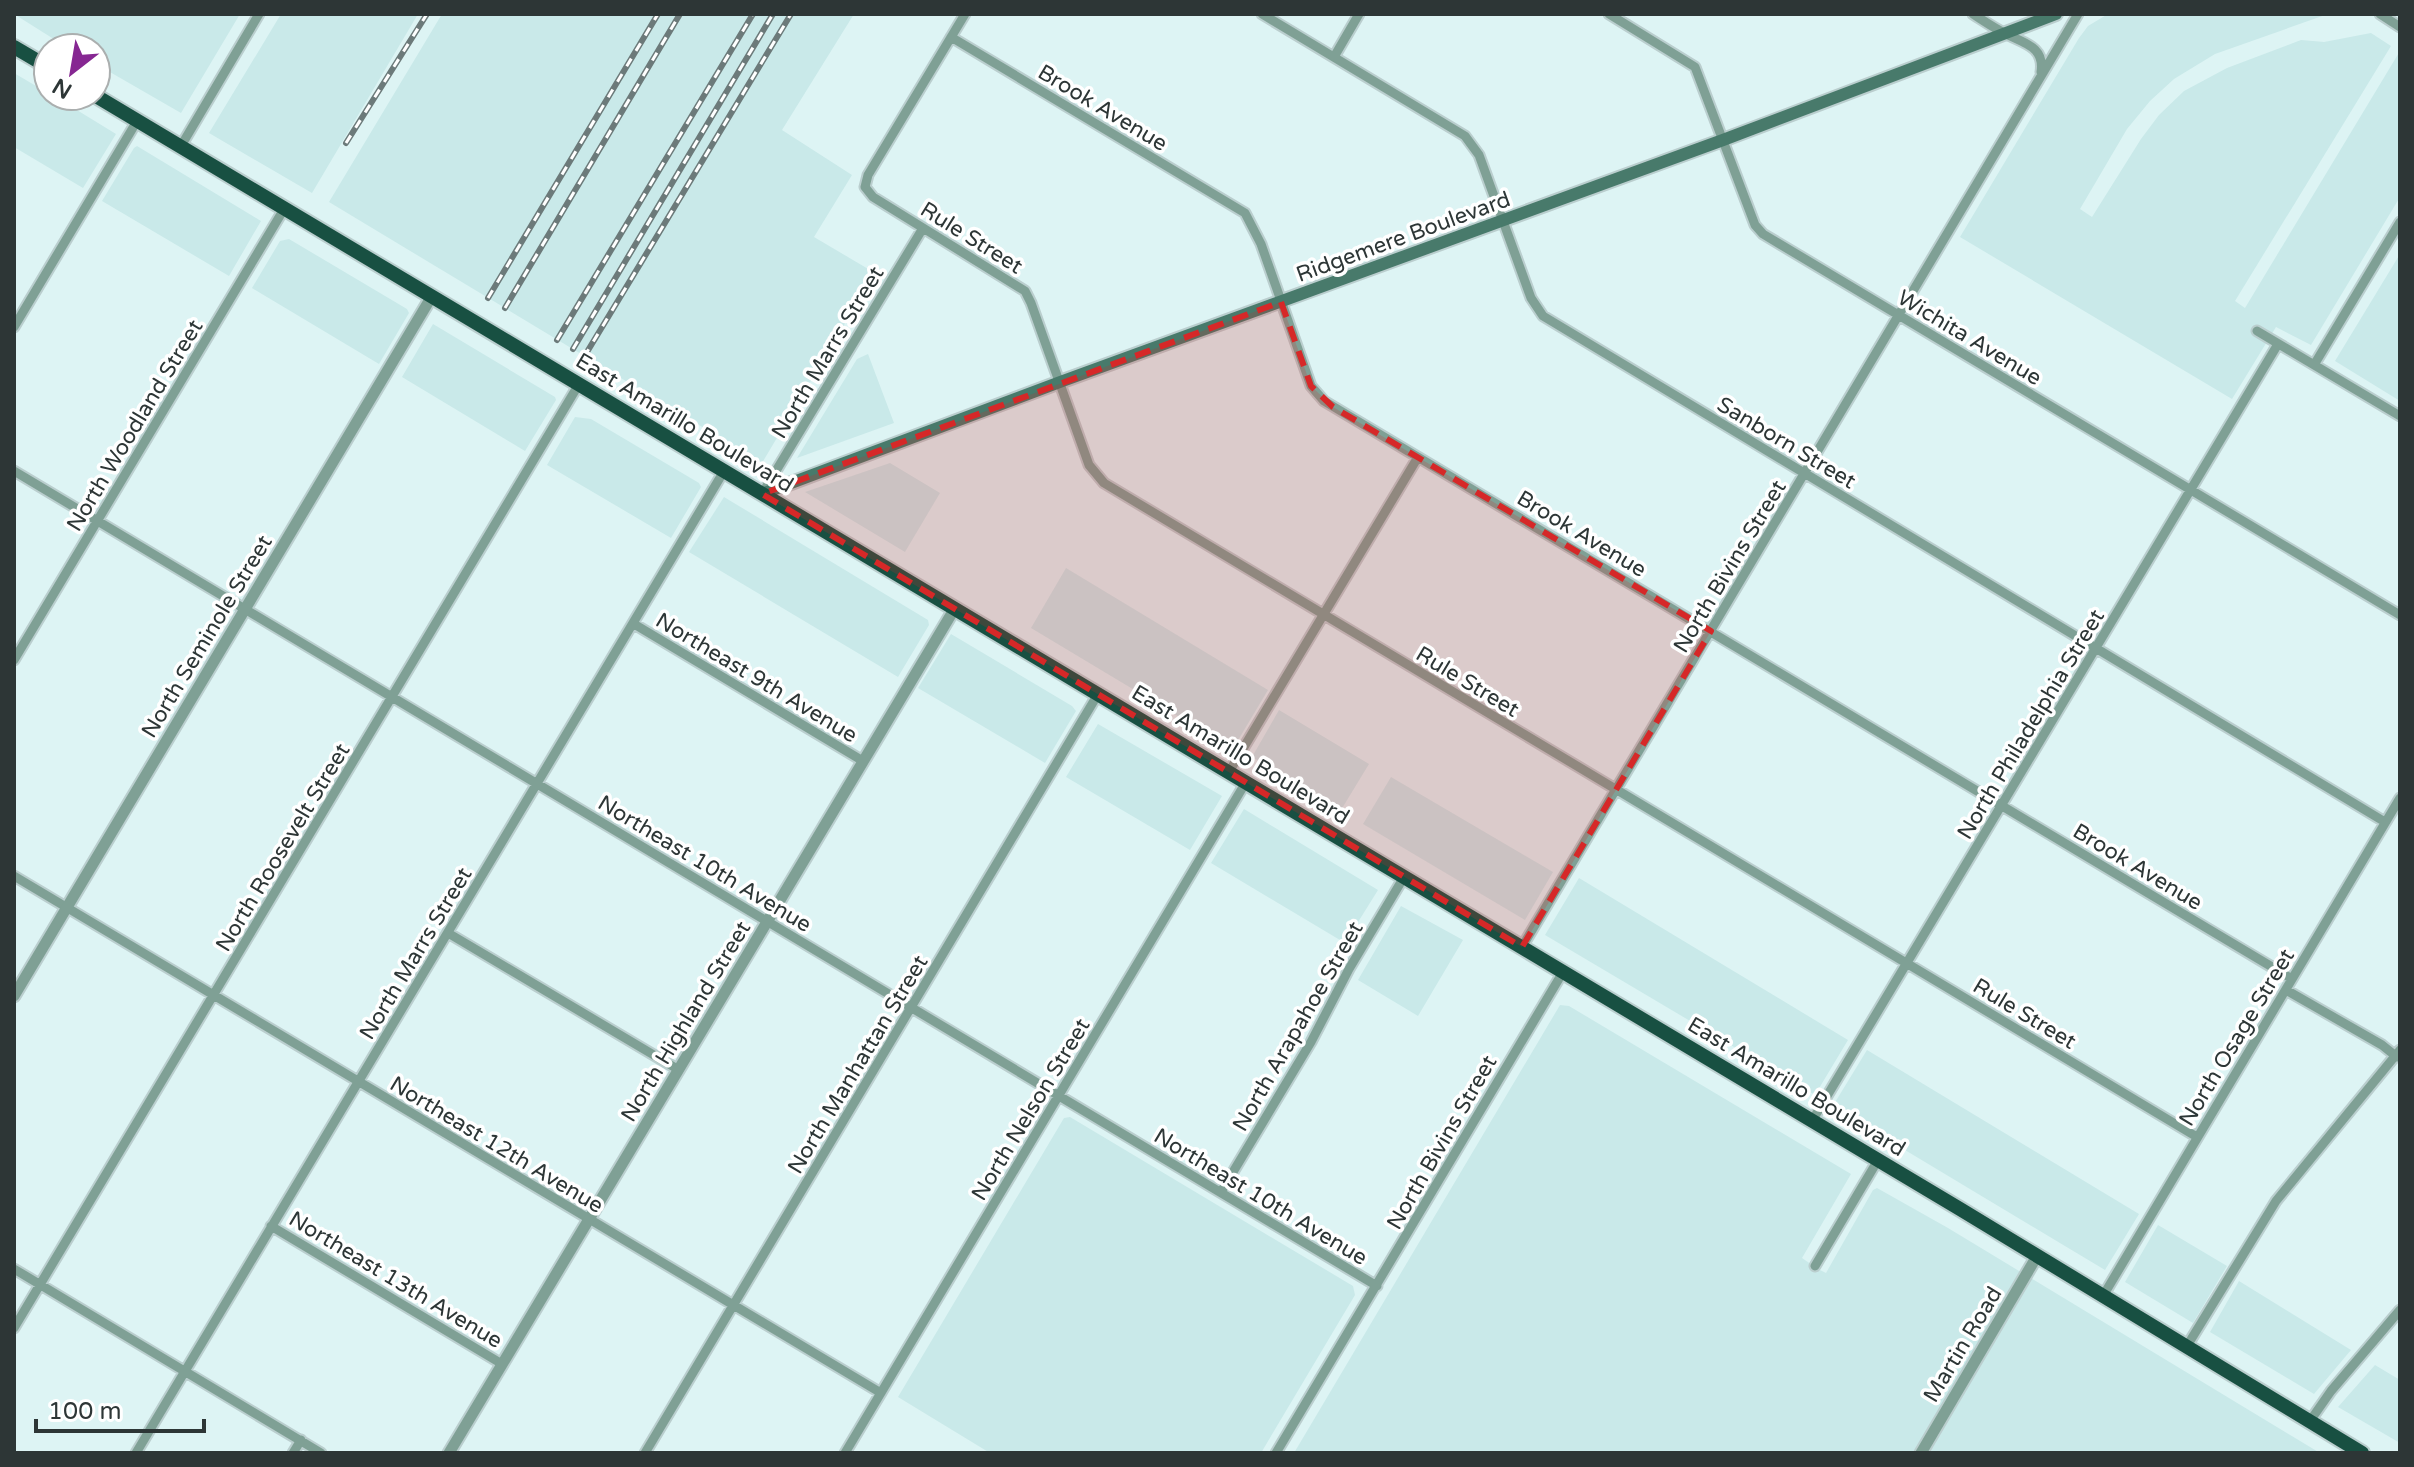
<svg xmlns="http://www.w3.org/2000/svg" width="2414" height="1467" viewBox="0 0 2414 1467" font-family="'Varela Round',sans-serif">
<rect width="100%" height="100%" fill="#ddf4f4"/>
<path fill="#c9e9e9" d="M14 14H240L181 113 96 64V48H68Z
M281 14H418L312 193 209 133Z
M442 14H854L782 130 852 175 814 237 875 273 762 463 329 202Z
M2108 14H2328L2215 54 2174 79 2150 101 2127 129 2080 209 2092 217 2141 139 2159 115 2184 91 2227 68 2301 40 2324 42 2371 33 2391 46 2235 301 2245 308 2400 51V197L2311 345 2276 327 2232 399 1960 237 2079 38 2088 26Z
M14 73 48 93V96H54L116 134 83 188 14 147Z
M137 146 261 221 229 276 102 201 134 148Z
M289 239 407 309 409 313 379 364 252 288 280 241Z
M2400 254V401L2335 361Z
M433 324 555 397 556 400 525 451 402 377Z
M868 354 894 423 797 458 857 359Z
M575 417 591 419 699 483 701 487 671 538 547 465Z
M890 463 940 493 905 552 805 492Z
M724 497 928 620 929 625 898 677 689 552Z
M1066 568 1268 690 1234 747 1226 745 1031 628Z
M951 634 1072 706 1076 711 1045 763 918 688Z
M1279 710 1369 764 1341 810 1252 757Z
M1098 724 1222 796 1190 850 1066 777Z
M1391 777 1553 872 1525 920 1363 824Z
M1244 809 1378 890 1345 943 1211 863Z
M1579 878 1848 1040 1815 1095 1545 935Z
M1401 906 1463 940 1418 1016 1358 980Z
M1560 1005 1569 1006 1851 1174 1802 1258 1818 1269 1826 1273 1873 1190 1877 1188 1948 1228 2320 1453H1294Z
M1867 1050 2139 1214 2105 1270 1840 1111 1834 1104Z
M1070 1117 1353 1286 1355 1295 1261 1453H990L898 1397 1064 1118Z
M2158 1225 2227 1266 2193 1323 2125 1282Z
M2239 1281 2351 1350 2314 1394 2210 1332Z
M2375 1365 2400 1380V1443L2338 1407Z"/>
<g fill="none" stroke-linecap="round" stroke-linejoin="round">
<g stroke="#bacece" stroke-width="13">
<path id="minor" d="M965 14 868 175 865 187 873 197 1025 291 1031 303 1089 465 1104 483 2197 1137
M1262 14 1465 136 1479 155 1531 298 1543 316 2385 822
M1609 14 1695 67 1755 225 1763 234 2400 615
M1973 14C1984 21 1994 28 2006 34 2024 43 2045 47 2041 72
M2380 14 2400 27
M951 37 1245 213 1261 244 1311 386 1324 401 2292 979
M1334 57 1359 14
M181 146 259 14
M14 327 137 121
M2257 331 2400 416
M2314 365 2400 222
M14 471 1377 1286
M762 494 923 228
M634 624 863 761
M14 660 284 209
M1229 772 1418 457
M14 876 881 1393
M448 933 679 1070
M1522 947 2078 14
M2286 990 2382 1045 2397 1057
M1812 1121 2278 344
M1221 1192 1311 1042 1349 969 1404 877
M271 1226 502 1364
M1815 1266 1878 1160
M14 1269 321 1453
M2103 1296 2400 798
M14 1328 579 384
M2187 1346 2276 1201 2400 1050
M2310 1421 2331 1391 2400 1310
M136 1453 724 471
M293 1453 301 1440
M645 1453 1098 694
M845 1453 1246 782
M1276 1453 1563 972"/>
</g>
<g stroke="#bacece" stroke-width="15">
<path id="tertiary" d="M14 996 432 296
M449 1453 955 608
M1921 1453 2037 1256"/>
</g>
<g stroke="#bacece" stroke-width="16">
<path id="secondary" d="M762 494 1060 382 1723 140 2056 14"/>
</g>
<g stroke="#bacece" stroke-width="18">
<path id="trunk" d="M14 47 48 67
M96 96 1960 1209 2362 1453"/>
</g>
<use href="#minor" stroke="#7fa095" stroke-width="9"/>
<use href="#tertiary" stroke="#7fa095" stroke-width="11"/>
<use href="#secondary" stroke="#487a6b" stroke-width="12"/>
<use href="#trunk" stroke="#185042" stroke-width="14"/>
<g stroke="#6c7a7a" stroke-width="6">
<path id="rail" d="M346 143 427 14
M488 298 658 14
M505 308 680 14
M557 340 753 14
M573 349 773 14
M584 357 791 14"/>
</g>
<use href="#rail" stroke="#fff" stroke-width="3" stroke-dasharray="9" stroke-linecap="butt"/>
</g>
<path fill="#d62828" fill-opacity="0.2" stroke="#d62828" stroke-width="6" stroke-dasharray="16 10" stroke-linejoin="round" d="M1281 302 1311 386 1333 407 1711 631 1522 947 762 494Z"/>
<g text-anchor="middle" stroke-width="7" stroke-linejoin="round" paint-order="stroke">
<g font-size="22" fill="#2d3636" stroke="#fff">
<text transform="translate(1103 107) rotate(31)" y="8">Brook Avenue</text>
<text transform="translate(1403 236) rotate(-20)" y="8">Ridgemere Boulevard</text>
<text transform="translate(972 237) rotate(32)" y="8">Rule Street</text>
<text transform="translate(1970 337) rotate(31)" y="8">Wichita Avenue</text>
<text transform="translate(827 352) rotate(-59)" y="8">North Marrs Street</text>
<text transform="translate(685 422) rotate(31)" y="8">East Amarillo Boulevard</text>
<text transform="translate(134 425) rotate(-59)" y="8">North Woodland Street</text>
<text transform="translate(1787 442) rotate(31)" y="8">Sanborn Street</text>
<text transform="translate(1582 533) rotate(31)" y="8">Brook Avenue</text>
<text transform="translate(1729 566) rotate(-59)" y="8">North Bivins Street</text>
<text transform="translate(206 636) rotate(-59)" y="8">North Seminole Street</text>
<text transform="translate(757 677) rotate(31)" y="8">Northeast 9th Avenue</text>
<text transform="translate(1468 681) rotate(31)" y="8">Rule Street</text>
<text transform="translate(2030 724) rotate(-59)" y="8">North Philadelphia Street</text>
<text transform="translate(1241 754) rotate(31)" y="8">East Amarillo Boulevard</text>
<text transform="translate(282 847) rotate(-59)" y="8">North Roosevelt Street</text>
<text transform="translate(705 863) rotate(31)" y="8">Northeast 10th Avenue</text>
<text transform="translate(2138 866) rotate(31)" y="8">Brook Avenue</text>
<text transform="translate(415 953) rotate(-59)" y="8">North Marrs Street</text>
<text transform="translate(2025 1013) rotate(31)" y="8">Rule Street</text>
<text transform="translate(685 1021) rotate(-59)" y="8">North Highland Street</text>
<text transform="translate(1297 1026) rotate(-60)" y="8">North Arapahoe Street</text>
<text transform="translate(2236 1037) rotate(-59)" y="8">North Osage Street</text>
<text transform="translate(857 1064) rotate(-59)" y="8">North Manhattan Street</text>
<text transform="translate(1797 1086) rotate(31)" y="8">East Amarillo Boulevard</text>
<text transform="translate(1030 1109) rotate(-59)" y="8">North Nelson Street</text>
<text transform="translate(1441 1142) rotate(-60)" y="8">North Bivins Street</text>
<text transform="translate(497 1144) rotate(31)" y="8">Northeast 12th Avenue</text>
<text transform="translate(1261 1196) rotate(31)" y="8">Northeast 10th Avenue</text>
<text transform="translate(396 1279) rotate(31)" y="8">Northeast 13th Avenue</text>
<text transform="translate(1962 1344) rotate(-59)" y="8">Martin Road</text>
</g>
</g>
<rect width="2414" height="1467" fill="none" stroke="#2d3636" stroke-width="32"/>
<g transform="translate(72 72) rotate(211)"><circle r="38" fill="#ffffff" stroke="#abafaf" stroke-width="2"/>
<path d="M0-6L14 30L0 20L-14 30Z" fill="#862792"/>
<text y="-12" font-size="22" font-weight="bold" text-anchor="middle" fill="#2d3636">N</text>
</g>
<path d="M36 1419v12h168v-12" fill="none" stroke="#2d3636" stroke-width="4"/>
<text x="48" y="1419" font-size="24" fill="#2d3636" stroke="#ffffff" stroke-width="6" paint-order="stroke">100 m</text>
</svg>
